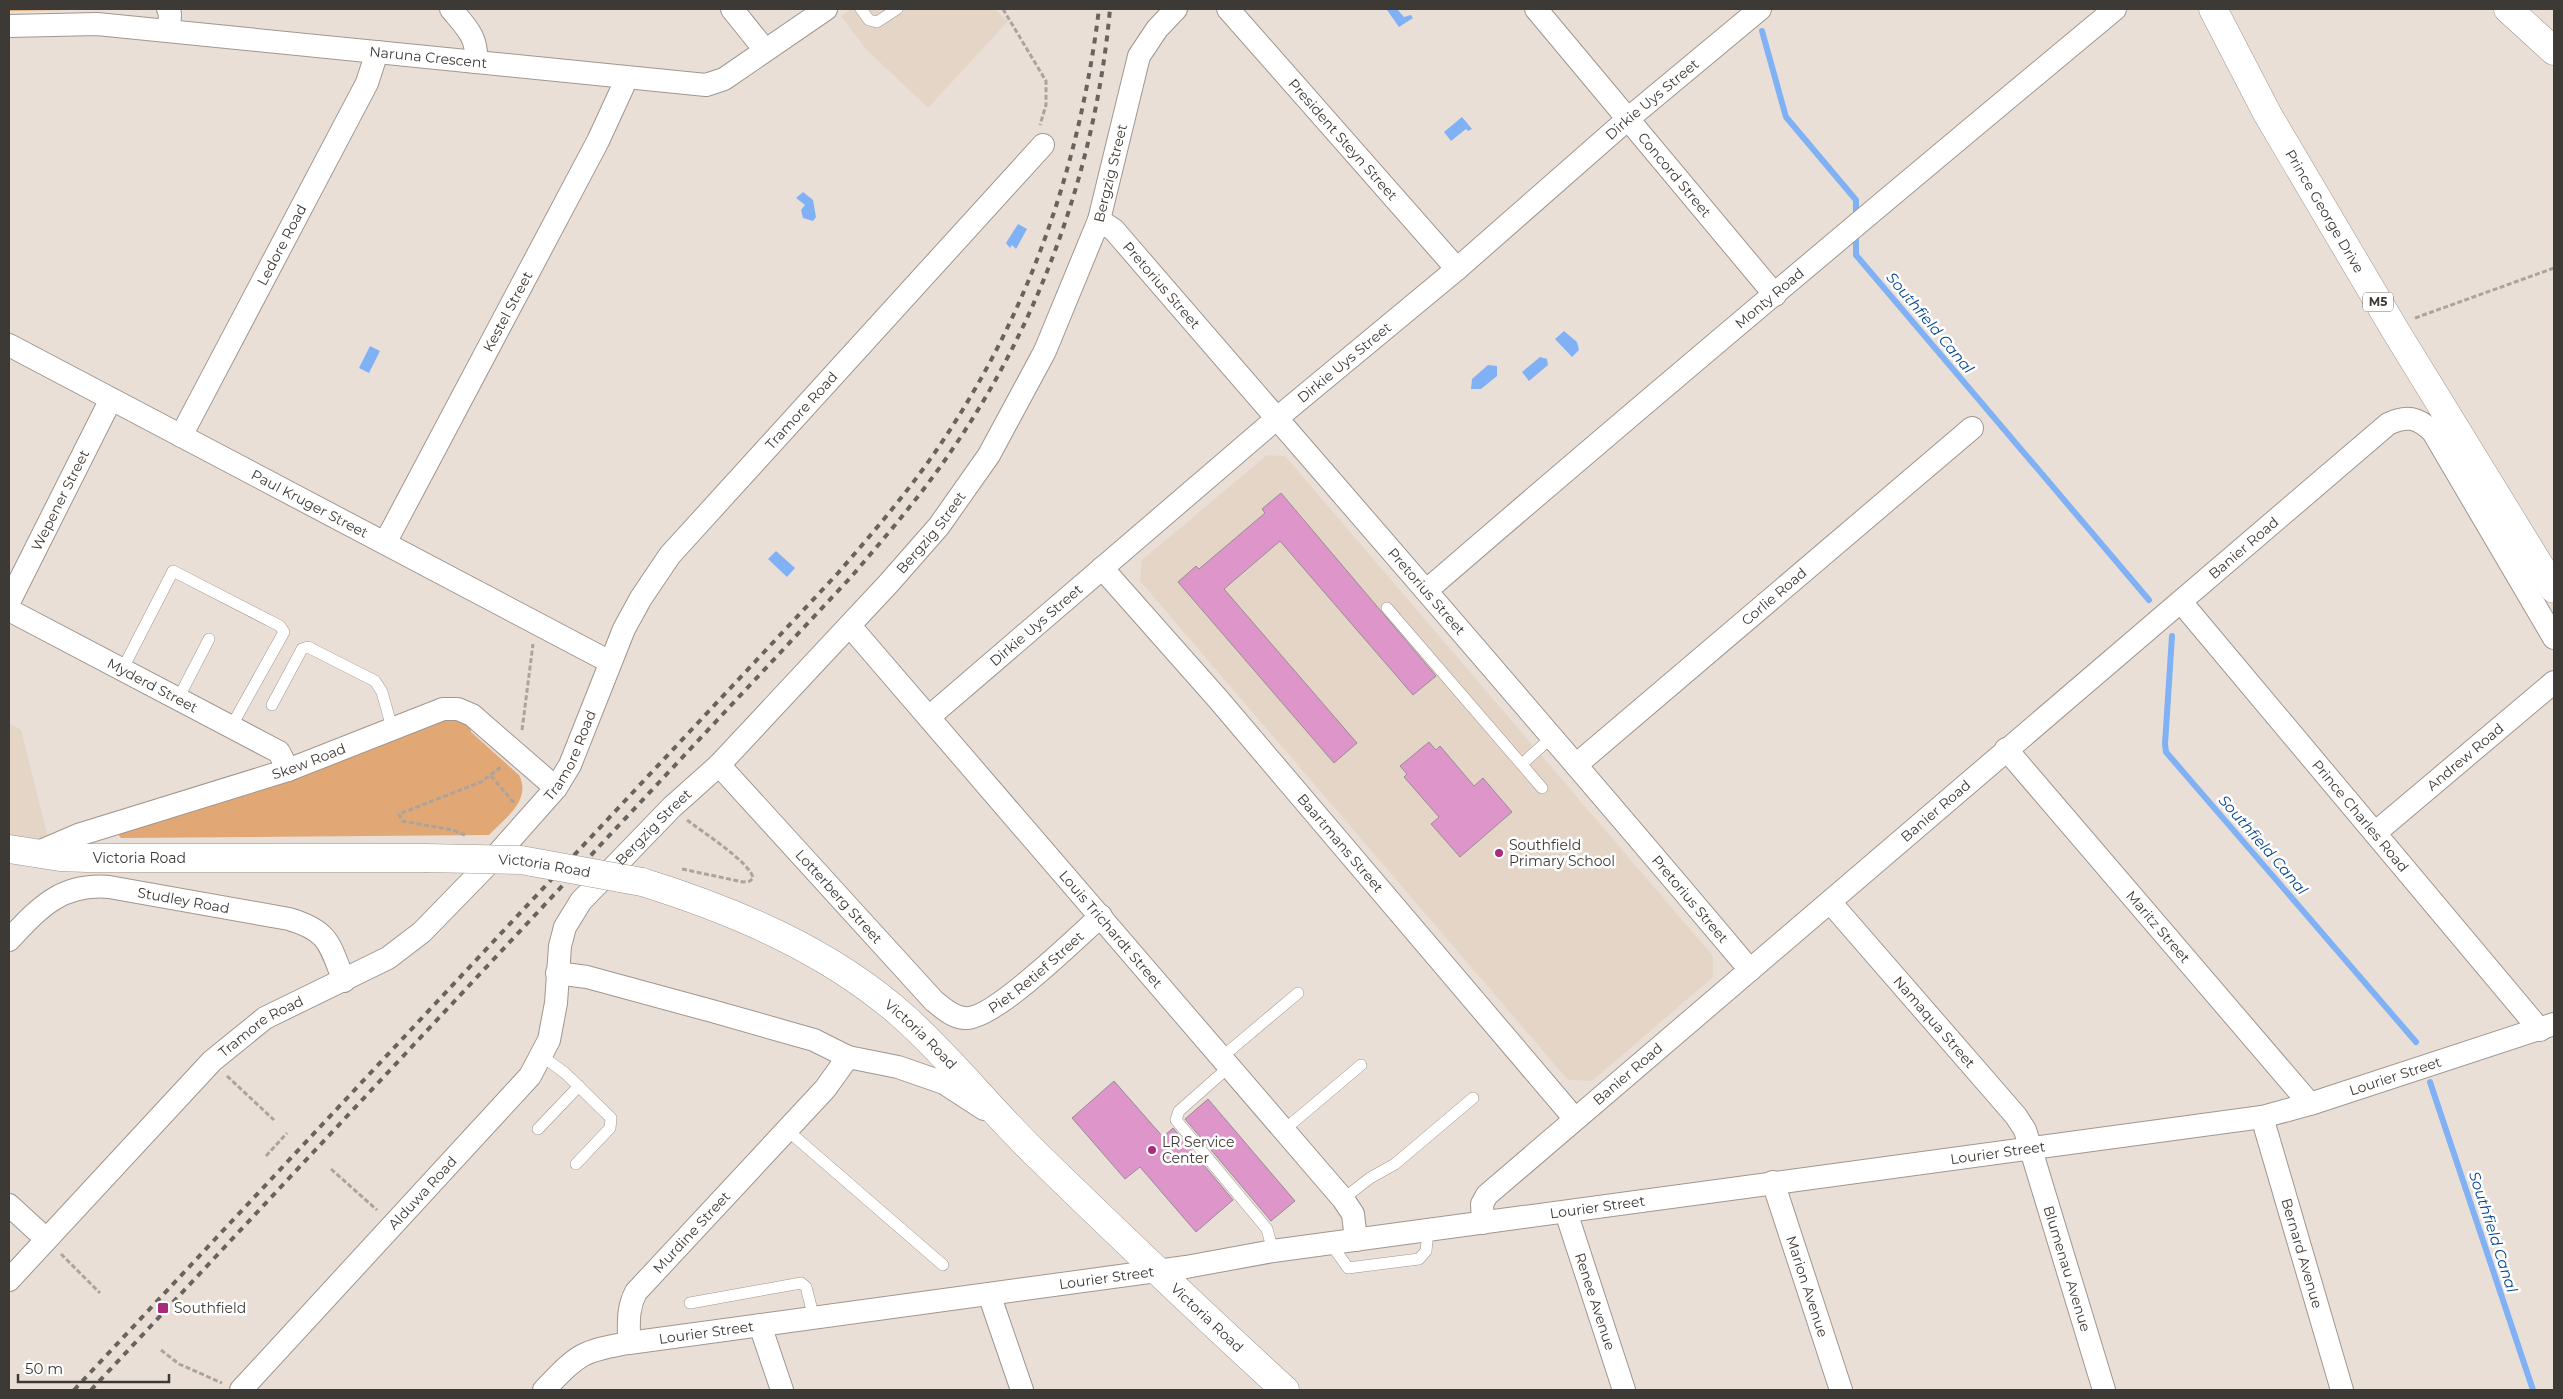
<svg xmlns="http://www.w3.org/2000/svg" width="2563" height="1399" viewBox="0 0 2563 1399" font-family="Montserrat,sans-serif">
<rect width="100%" height="100%" fill="#e9dfd7"/>
<path fill="#e5d5c7" d="M851 9H994L1008 21 928 108 865 48 841 16Z
M1267 455 1285 456 1713 956V977L1592 1081 1568 1080 1140 581 1142 560Z
M9 723 21 730 50 846 9 850Z"/>
<path fill="#e1a875" d="M9 9H127L9 11Z
M454 718 470 726 471 732 519 775C532 800 505 818 489 835L121 838 119 836 120 833 437 720Z"/>
<path fill="#81b1f5" d="M1389 9H1397L1404 17 1411 15 1413 18 1399 27 1387 10Z
M1462 117 1472 129 1468 131 1466 129 1451 141 1444 132Z
M803 192 813 200 816 217 813 221 803 218 801 210 805 205 796 198Z
M1018 224 1027 229 1016 249 1012 245 1010 248 1006 243Z
M1564 331 1577 342 1579 350 1572 357 1555 339Z
M370 346 380 351 369 373 359 368Z
M1540 357 1547 359 1548 365 1529 381 1522 372Z
M1488 365 1497 366V376L1481 389H1471L1472 379Z
M776 551 795 568 787 577 768 559Z"/>
<g fill="none" stroke-linecap="round" stroke-linejoin="round">
<path stroke="#81b1f5" stroke-width="6" d="M1762 31 1786 117 1856 200V218
M1856 233V255L2149 600
M2172 636 2165 744 2166 752 2416 1042
M2430 1082 2533 1390"/>
</g>
<path fill="#dd95ca" stroke="#978d94" d="M1281 493 1436 676 1413 695 1280 541 1224 589 1357 743 1334 763 1178 582 1196 566 1199 569 1265 513 1262 509Z
M1429 742 1436 750 1440 746 1474 786 1483 778 1512 812 1460 857 1431 824 1439 817 1404 777 1407 774 1400 766Z
M1114 1081 1163 1137 1173 1128 1233 1200 1196 1232 1140 1167 1125 1179 1072 1118Z
M1208 1099 1295 1201 1271 1221 1185 1119Z"/>
<g fill="none" stroke-linecap="round" stroke-linejoin="round">
<g stroke="#a0968e" stroke-width="12">
<path id="lane" d="M861 9 869 20 877 22 897 9
M1387 608 1542 788
M122 670 173 571 280 626 284 632 231 727
M178 699 209 639
M272 705 302 649 308 647 375 681 382 692 392 728
M1522 764 1552 737
M542 1056 565 1073 611 1118 610 1128 576 1164
M1222 1057 1298 993
M1230 1066 1179 1111 1176 1120 1267 1229 1273 1251
M538 1129 579 1086
M787 1130 943 1265
M1284 1130 1361 1065
M1343 1199 1370 1178 1395 1164 1473 1098
M1331 1244 1348 1268 1419 1259 1426 1251 1428 1231
M690 1303 801 1283 806 1287 814 1318"/>
</g>
<g stroke="#a0968e" stroke-width="24">
<g id="street">
<path d="M168 9 170 14 169 31"/>
<path d="M451 9C466 27 478 37 476 62"/>
<path d="M732 9 765 50"/>
<path id="s1" d="M1228 9 1457 269"/>
<path id="s2" d="M1536 9 1775 295"/>
<path id="s3" d="M9 26 97 24 706 85 724 79 826 9"/>
<path id="s4" d="M1099 220 1114 230C1326 476 1541 721 1750 970"/>
<path id="s5" d="M9 345 610 662"/>
<path id="s6" d="M181 436 367 83 377 52"/>
<path id="s7" d="M385 543 598 141 627 78"/>
<path id="s8" d="M1102 568 1218 699 1575 1119"/>
<path id="s9" d="M1427 590C1654 394 1884 201 2115 9"/>
<path id="s10" d="M9 602 111 399"/>
<path id="s11" d="M2181 602 2540 1030"/>
<path id="s12" d="M9 610 279 752 288 770"/>
<path id="s13" d="M850 626 1343 1199 1353 1214 1356 1240"/>
<path id="s14" d="M929 717 1276 419 1457 269 1629 118 1760 9"/>
<path id="s15" d="M2006 749 2310 1104"/>
<path id="s16" d="M719 765 934 1001C943 1008 952 1017 964 1018 992 1022 1077 937 1101 916"/>
<path id="s17" d="M1576 765 1972 428"/>
<path id="s18" d="M2375 833 2554 682"/>
<path id="s19" d="M36 853 78 835 288 770 443 709H458L472 715 556 788"/>
<path id="s20" d="M1830 902 2016 1116 2025 1130 2104 1390"/>
<path id="s21" d="M9 940C39 908 61 883 109 887L289 919C329 931 329 943 344 981"/>
<path d="M557 973 587 977 712 1011 814 1040 848 1057 898 1067 944 1083 984 1109"/>
<path id="s22" d="M2262 1117 2342 1390"/>
<path id="s23" d="M1773 1182 1841 1390"/>
<path d="M9 1205 46 1239"/>
<path id="s24" d="M1566 1212 1624 1390"/>
<path id="s25" d="M1483 1223 1482 1204 1487 1195C1786 937 2088 682 2388 424 2406 415 2418 417 2433 432L2554 638"/>
<path id="s26" d="M9 1280 212 1061 265 1018 388 958 422 932 494 858 556 788 570 765 624 629 641 598 670 555 1043 145"/>
<path d="M989 1294 1022 1390"/>
<path d="M760 1325 782 1390"/>
<path id="s27" d="M629 1343 1186 1267 1273 1251 2262 1117 2310 1104 2554 1024"/>
<path id="s28" d="M241 1390 530 1076 549 1040 556 1003 560 946 565 927 581 901 672 807 719 765 889 583 939 526 989 455 1045 351 1099 220 1139 56 1157 29 1176 9"/>
<path id="s29" d="M544 1390C578 1355 580 1351 629 1343 629 1324 627 1309 636 1292L825 1089 848 1057"/>
</g>
</g>
<g stroke="#a0968e" stroke-width="29">
<g id="secondary">
<path id="s30" d="M9 849 60 857 87 858H425"/>
<path id="s31" d="M642 882C735 911 830 951 904 1017 950 1058 989 1108 1034 1152 1116 1232 1200 1312 1285 1390"/>
</g>
</g>
<g stroke="#a0968e" stroke-width="29">
<g id="primary">
<path id="s32" d="M2213 9 2268 115 2395 330 2554 589"/>
<path d="M2508 9 2554 51"/>
</g>
</g>
<path stroke="#aba39c" stroke-width="3" stroke-dasharray="5 2.5" stroke-linecap="butt" d="M1003 9 1046 81V105L1040 125
M2415 318 2554 268
M522 730 533 644
M491 776 515 804
M465 835 453 830 402 821 399 814 481 782 501 767
M682 869 743 882 750 881 753 878C751 863 701 831 687 820
M227 1076 274 1120
M266 1156 287 1133
M331 1169 377 1210
M61 1254 100 1293
M161 1350 179 1364 222 1383"/>
<use href="#lane" stroke="#fff" stroke-width="11"/>
<use href="#street" stroke="#fff" stroke-width="22"/>
<use href="#secondary" stroke="#fff" stroke-width="28"/>
<use href="#primary" stroke="#fff" stroke-width="28"/>
<path stroke="#69635e" stroke-width="4" stroke-dasharray="6 6" stroke-linecap="butt" d="M74 1390 838 573C870 536 902 499 931 458 1025 324 1079 172 1099 9
M91 1390 851 577C887 535 923 493 954 447 1042 318 1096 164 1110 9"/>
<g stroke="#a0968e" stroke-width="29" stroke-linecap="butt">
<g id="secondary-bridge">
<path id="s33" d="M425 858 521 860 642 882"/>
</g>
</g>
<use href="#secondary-bridge" stroke="#fff" stroke-width="28"/>
</g>
<g fill="#a82b7c" stroke="#fff" stroke-width="2">
<circle cx="1499" cy="853" r="5"/>
<circle cx="1152" cy="1150" r="5"/>
<rect x="157" y="1302" width="12" height="12" rx="2.5"/>
</g>
<g text-anchor="middle" stroke-width="5" stroke-linejoin="round" paint-order="stroke">
<rect fill="#fff" stroke="#777472" stroke-width="1" x="2363" y="292.5" width="30" height="19" rx="4"/>
<g font-size="12" font-weight="bold" fill="#3d3935">
<text x="2378" y="306">M5</text>
</g>
<g font-size="14" fill="#3d3935" stroke="#fff">
<text dy="5" stroke="none"><textPath href="#s3" startOffset="421">Naruna Crescent</textPath></text>
<text dy="5" stroke="none"><textPath href="#s14" startOffset="951">Dirkie Uys Street</textPath></text>
<text dy="5" stroke="none"><textPath href="#s1" startOffset="174">President Steyn Street</textPath></text>
<text dy="5" stroke="none"><textPath href="#s28" startOffset="1526">Bergzig Street</textPath></text>
<text dy="5" stroke="none"><textPath href="#s2" startOffset="216">Concord Street</textPath></text>
<text dy="5" stroke="none"><textPath href="#s32" startOffset="231">Prince George Drive</textPath></text>
<text dy="5" stroke="none"><textPath href="#s6" startOffset="216">Ledore Road</textPath></text>
<text dy="5" stroke="none"><textPath href="#s4" startOffset="91">Pretorius Street</textPath></text>
<text dy="5" stroke="none"><textPath href="#s9" startOffset="450">Monty Road</textPath></text>
<text dy="5" stroke="none"><textPath href="#s7" startOffset="262">Kestel Street</textPath></text>
<text dy="5" stroke="none"><textPath href="#s14" startOffset="546">Dirkie Uys Street</textPath></text>
<text dy="5" stroke="none"><textPath href="#s26" startOffset="1199">Tramore Road</textPath></text>
<text dy="5" stroke="none"><textPath href="#s10" startOffset="114">Wepener Street</textPath></text>
<text dy="5" stroke="none"><textPath href="#s5" startOffset="340">Paul Kruger Street</textPath></text>
<text dy="5" stroke="none"><textPath href="#s28" startOffset="1121">Bergzig Street</textPath></text>
<text dy="5" stroke="none"><textPath href="#s25" startOffset="1025">Banier Road</textPath></text>
<text dy="5" stroke="none"><textPath href="#s4" startOffset="496">Pretorius Street</textPath></text>
<text dy="5" stroke="none"><textPath href="#s17" startOffset="260">Corlie Road</textPath></text>
<text dy="5" stroke="none"><textPath href="#s14" startOffset="141">Dirkie Uys Street</textPath></text>
<text dy="5" stroke="none"><textPath href="#s12" startOffset="162">Myderd Street</textPath></text>
<text dy="5" stroke="none"><textPath href="#s26" startOffset="779">Tramore Road</textPath></text>
<text dy="5" stroke="none"><textPath href="#s18" startOffset="118">Andrew Road</textPath></text>
<text dy="5" stroke="none"><textPath href="#s19" startOffset="288">Skew Road</textPath></text>
<text dy="5" stroke="none"><textPath href="#s25" startOffset="620">Banier Road</textPath></text>
<text dy="5" stroke="none"><textPath href="#s11" startOffset="279">Prince Charles Road</textPath></text>
<text dy="5" stroke="none"><textPath href="#s28" startOffset="716">Bergzig Street</textPath></text>
<text dy="5" stroke="none"><textPath href="#s8" startOffset="364">Baartmans Street</textPath></text>
<text dy="5" stroke="none"><textPath href="#s30" startOffset="131">Victoria Road</textPath></text>
<text dy="5" stroke="none"><textPath href="#s33" startOffset="120">Victoria Road</textPath></text>
<text dy="5" stroke="none"><textPath href="#s16" startOffset="178">Lotterberg Street</textPath></text>
<text dy="5" stroke="none"><textPath href="#s21" startOffset="194">Studley Road</textPath></text>
<text dy="5" stroke="none"><textPath href="#s4" startOffset="901">Pretorius Street</textPath></text>
<text dy="5" stroke="none"><textPath href="#s15" startOffset="234">Maritz Street</textPath></text>
<text dy="5" stroke="none"><textPath href="#s13" startOffset="400">Louis Trichardt Street</textPath></text>
<text dy="5" stroke="none"><textPath href="#s16" startOffset="441">Piet Retief Street</textPath></text>
<text dy="5" stroke="none"><textPath href="#s20" startOffset="159">Namaqua Street</textPath></text>
<text dy="5" stroke="none"><textPath href="#s26" startOffset="359">Tramore Road</textPath></text>
<text dy="5" stroke="none"><textPath href="#s31" startOffset="321">Victoria Road</textPath></text>
<text dy="5" stroke="none"><textPath href="#s25" startOffset="215">Banier Road</textPath></text>
<text dy="5" stroke="none"><textPath href="#s27" startOffset="1788">Lourier Street</textPath></text>
<text dy="5" stroke="none"><textPath href="#s27" startOffset="1382">Lourier Street</textPath></text>
<text dy="5" stroke="none"><textPath href="#s28" startOffset="268">Alduwa Road</textPath></text>
<text dy="5" stroke="none"><textPath href="#s27" startOffset="978">Lourier Street</textPath></text>
<text dy="5" stroke="none"><textPath href="#s29" startOffset="234">Murdine Street</textPath></text>
<text dy="5" stroke="none"><textPath href="#s22" startOffset="142">Bernard Avenue</textPath></text>
<text dy="5" stroke="none"><textPath href="#s20" startOffset="445">Blumenau Avenue</textPath></text>
<text dy="5" stroke="none"><textPath href="#s27" startOffset="482">Lourier Street</textPath></text>
<text dy="5" stroke="none"><textPath href="#s23" startOffset="110">Marion Avenue</textPath></text>
<text dy="5" stroke="none"><textPath href="#s24" startOffset="94">Renee Avenue</textPath></text>
<text dy="5" stroke="none"><textPath href="#s31" startOffset="724">Victoria Road</textPath></text>
<text dy="5" stroke="none"><textPath href="#s27" startOffset="78">Lourier Street</textPath></text>
</g>
<g font-size="14" fill="#3d3935" stroke="#fff" text-anchor="start">
<text x="1509" y="850">Southfield<tspan x="1509" dy="16">Primary School</tspan></text>
<text x="1162" y="1147">LR Service<tspan x="1162" dy="16">Center</tspan></text>
<text x="174" y="1313">Southfield</text>
</g>
<g font-size="15" font-style="italic" fill="#014490" stroke="#fff">
<text transform="translate(1930 323) rotate(50)" y="5">Southfield Canal</text>
<text transform="translate(2263 845) rotate(49)" y="5">Southfield Canal</text>
<text transform="translate(2493 1232) rotate(72)" y="5">Southfield Canal</text>
</g>
</g>
<rect width="2563" height="1399" fill="none" stroke="#3d3935" stroke-width="20"/>
<path d="M18 1374v8h151v-8" fill="none" stroke="#3d3935" stroke-width="2.5"/>
<text x="25" y="1374" font-size="15" fill="#3d3935" stroke="#ffffff" stroke-width="4" paint-order="stroke">50 m</text>
</svg>
